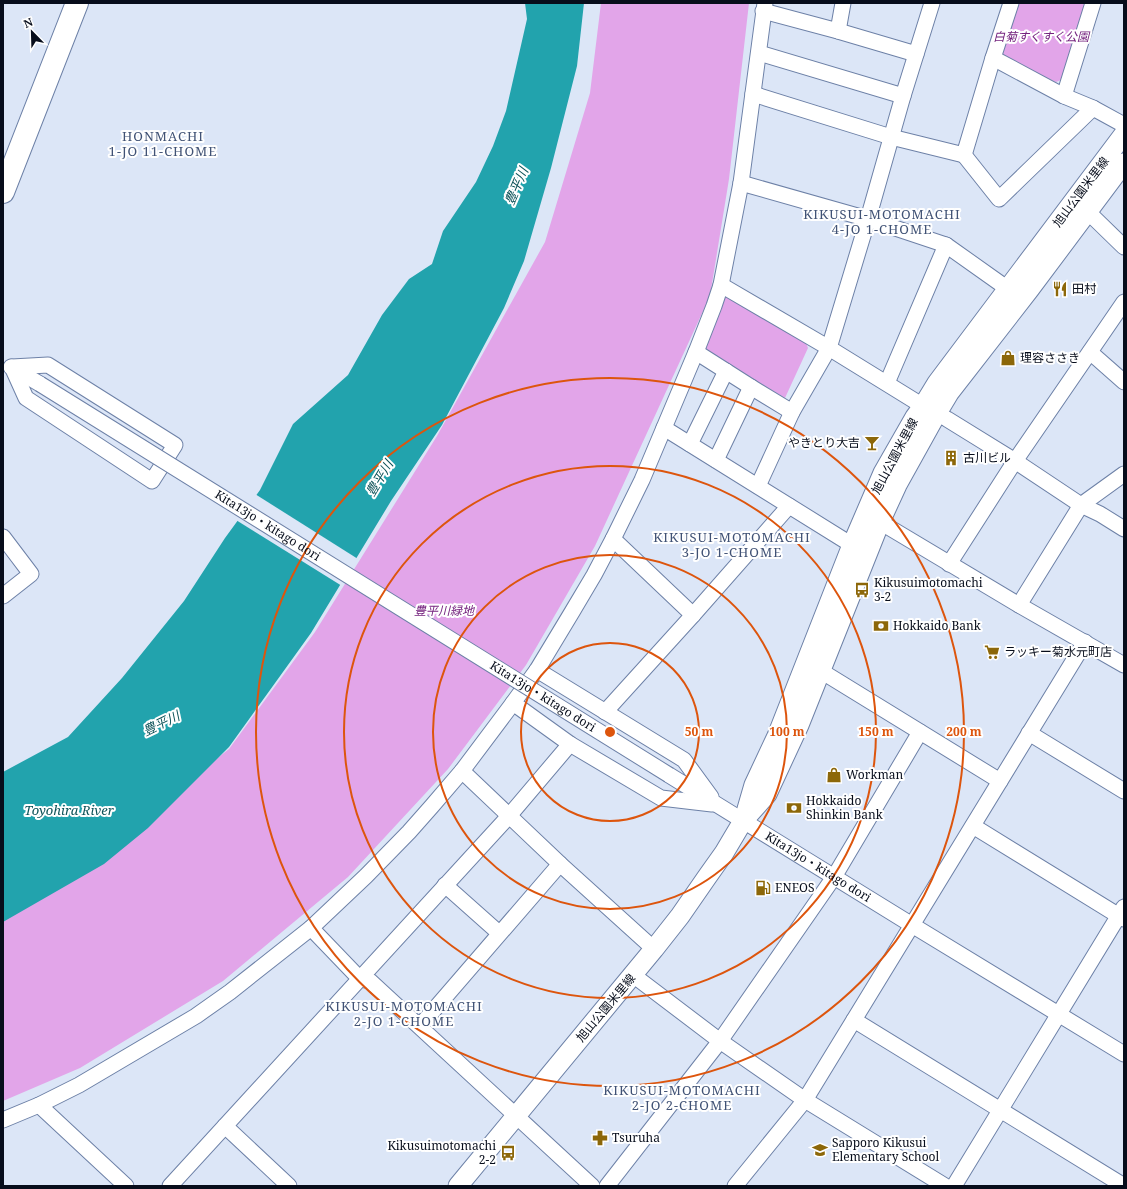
<svg xmlns="http://www.w3.org/2000/svg" width="1127" height="1189" viewBox="0 0 1127 1189" font-family="'Noto Serif','Noto Sans JP',serif">
<rect width="100%" height="100%" fill="#dce6f7"/>
<path fill="#e2a5e9" d="M601 3H749L729 179 710 296 595 546 526 665 448 769 348 877 223 981 80 1068 3 1101V904L111 841 229 749 315 632 437 436 545 242 590 93Z
M1017 3H1086L1061 80 1056 82 1006 59 1003 53Z
M726 297 806 343 808 348 785 398 701 348 723 299Z"/>
<path fill="#22a3ad" d="M525 3H584L577 66 551 168 524 261 504 308 442 425 391 501 311 633 229 747 148 828 104 864 3 922V772L68 737 122 678 184 601 225 538 260 490 293 424 348 375 382 315 409 279 432 264 443 231 476 182 493 146 506 111 527 19Z"/>
<path fill="#dce6f7" d="M255 494 358 559 342 586 236 520Z"/>
<g fill="none" stroke-linecap="round" stroke-linejoin="round">
<g stroke="#6d81a7" stroke-width="17">
<g id="minor">
<path d="M763 11 838 31 916 54"/>
<path d="M838 31 843 3"/>
<path d="M759 53 903 96"/>
<path d="M993 58 1064 96 1093 108 1124 125"/>
<path d="M753 94 891 137 964 155 993 58 1011 3"/>
<path d="M1064 96 1093 3"/>
<path d="M964 155 999 199 1093 108"/>
<path d="M741 183 868 219 946 245 1008 289"/>
<path d="M1088 212 1124 247"/>
<path d="M721 285 829 348 923 406 947 419 1015 461 1081 505 1100 514 1124 529"/>
<path d="M696 352 751 387 792 412"/>
<path d="M1090 352 1124 382"/>
<path d="M48 365 175 445 152 481 26 398 12 367Z"/>
<path d="M11 367 40 384"/>
<path d="M887 383 946 245"/>
<path d="M664 428 852 545"/>
<path d="M690 444 726 371"/>
<path d="M716 460 751 387"/>
<path d="M758 486 792 412 829 348 868 219 903 96 932 3"/>
<path d="M880 522 1019 605 1124 665"/>
<path d="M3 537 31 574 3 596"/>
<path d="M613 539 693 615"/>
<path d="M949 564 1015 461 1124 302"/>
<path d="M1019 605 1081 505 1124 474"/>
<path d="M537 670 684 760 711 797"/>
<path d="M821 671 1000 781"/>
<path d="M513 703 570 744 661 798 712 804"/>
<path d="M605 712 693 615 789 506"/>
<path d="M1029 733 1124 791"/>
<path d="M462 771 560 864 654 949"/>
<path id="s1" d="M669 775 912 925 1124 1054"/>
<path d="M973 826 1124 919"/>
<path d="M445 885 499 933"/>
<path d="M311 928 360 979 370 981 592 1186"/>
<path d="M633 975 720 1041 805 1100 945 1186"/>
<path d="M854 1020 1124 1186"/>
<path d="M420 1026 560 864"/>
<path d="M39 1105 126 1186"/>
<path d="M3 1120 39 1105 79 1085 196 1016 230 992 311 928 366 876 409 832 432 806 462 771 513 703 537 670 572 612 594 575 613 539 642 480 696 352 714 306 721 285 741 183 765 3"/>
<path d="M225 1126 289 1186"/>
<path d="M170 1186 509 816 570 744"/>
<path d="M607 1186 720 1041 834 877 920 732"/>
<path d="M735 1186 805 1100 1085 642"/>
<path d="M954 1186 1124 907"/>
</g>
</g>
<g stroke="#6d81a7" stroke-width="21">
<path id="major" d="M745 816 754 785 777 736 852 545 883 473 915 417 923 406 937 383 1124 134
M458 1186 654 949 680 916 707 877 724 853 743 821 767 794 799 725 880 522 897 485 937 413 949 393 1029 290 1124 163"/>
</g>
<g stroke="#6d81a7" stroke-width="24">
<path id="highway" d="M3 192 77 3"/>
</g>
<use href="#minor" stroke="#fff" stroke-width="15"/>
<use href="#major" stroke="#fff" stroke-width="19"/>
<use href="#highway" stroke="#fff" stroke-width="22"/>
<g stroke="#6d81a7" stroke-width="17" stroke-linecap="butt">
<g id="minor-bridge">
<path id="s2" d="M40 384 669 775"/>
</g>
</g>
<use href="#minor-bridge" stroke="#fff" stroke-width="15"/>
</g>
<g fill="none" stroke="#dd550d" stroke-width="2">
<circle cx="610" cy="732" r="89"/>
<circle cx="610" cy="732" r="177"/>
<circle cx="610" cy="732" r="266"/>
<circle cx="610" cy="732" r="354"/>
</g>
<defs>
<g id="restaurant-bare" transform="scale(1.2)"><path d="M-5-6h1v4h1v-4h1v4h1v-4h1v5L-1.5 .5V6h-2V.5L-5-1ZM5-6V6H3V1.5H1.5Q1.5-4 5-6Z" fill="#8c6709" stroke="#fff" stroke-width="2.5" paint-order="stroke"/></g>
<g id="shop-bare" transform="scale(1.2)"><path d="M-5-2.5h2.3a2.7 3.5 0 0 1 5.4 0H5L5.5 6h-11ZM-1.5-2.5h3a1.5 2.3 0 0 0-3 0Z" fill="#8c6709" stroke="#fff" stroke-width="2.5" paint-order="stroke"/></g>
<g id="bar-bare" transform="scale(1.2)"><path d="M-6-5H6L.8 .8V4.5H3.5V6h-7V4.5H-.8V.8Z" fill="#8c6709" stroke="#fff" stroke-width="2.5" paint-order="stroke"/></g>
<g id="building-bare" transform="scale(1.2)"><path d="M-4-6H4V6H1V3H-1V6H-4ZM-2.5-4.3h1.7v1.8h-1.7ZM.8-4.3h1.7v1.8H.8ZM-2.5-1h1.7V.8h-1.7ZM.8-1h1.7V.8H.8Z" fill="#8c6709" stroke="#fff" stroke-width="2.5" paint-order="stroke"/></g>
<g id="bus-bare" transform="scale(1.2)"><path d="M-5-6H5V4H4V6H2V4H-2V6H-4V4H-5ZM-3.5-4V0h7V-4ZM-3.5 1.2v1.5H-2V1.2ZM2 1.2v1.5H3.5V1.2Z" fill="#8c6709" stroke="#fff" stroke-width="2.5" paint-order="stroke"/></g>
<g id="bank-bare" transform="scale(1.2)"><path d="M-6-4H6V4H-6ZM0-2.3a2.3 2.3 0 1 0 0 4.6a2.3 2.3 0 1 0 0-4.6Z" fill="#8c6709" stroke="#fff" stroke-width="2.5" paint-order="stroke"/></g>
<g id="supermarket-bare" transform="scale(1.2)"><path d="M-6-5.5h2.5l.6 2H6L4.5 2H-2.5L-4.4-4H-6ZM-1.5 3.2a1.3 1.3 0 1 0 .1 0ZM3 3.2a1.3 1.3 0 1 0 .1 0Z" fill="#8c6709" stroke="#fff" stroke-width="2.5" paint-order="stroke"/></g>
<g id="fuel-bare" transform="scale(1.2)"><path d="M-5.5-6h7V0h2V4h1.3V-2.5L3-4.5l.8-.8L6-3V5H2.5V1h-1V6h-7ZM-4.2-4.7v3.2H.2V-4.7Z" fill="#8c6709" stroke="#fff" stroke-width="2.5" paint-order="stroke"/></g>
<g id="pharmacy-bare" transform="scale(1.2)"><path d="M-2-6h4v4h4v4h-4v4h-4v-4h-4v-4h4Z" fill="#8c6709" stroke="#fff" stroke-width="2.5" paint-order="stroke"/></g>
<g id="school-bare" transform="scale(1.2)"><path d="M0-5L7-2L0 1L-7-2ZM-4 1L0 2.5L4 1V4Q0 6-4 4Z" fill="#8c6709" stroke="#fff" stroke-width="2.5" paint-order="stroke"/></g>
</defs>
<g fill-rule="evenodd">
<use href="#restaurant-bare" x="1060" y="289"/>
<use href="#shop-bare" x="1008" y="358"/>
<use href="#bar-bare" x="872" y="443"/>
<use href="#building-bare" x="951" y="458"/>
<use href="#bus-bare" x="862" y="590"/>
<use href="#bank-bare" x="881" y="626"/>
<use href="#supermarket-bare" x="992" y="652"/>
<use href="#shop-bare" x="834" y="775"/>
<use href="#bank-bare" x="794" y="808"/>
<use href="#fuel-bare" x="763" y="888"/>
<use href="#pharmacy-bare" x="600" y="1138"/>
<use href="#school-bare" x="820" y="1150"/>
<use href="#bus-bare" x="508" y="1153"/>
</g>
<g text-anchor="middle" stroke-width="4" stroke-linejoin="round" paint-order="stroke">
<g font-size="12" font-style="italic" fill="#74227e" stroke="#fff">
<text x="1041" y="41">白菊すくすく公園</text>
<text x="444" y="615">豊平川緑地</text>
</g>
<g font-size="12" fill="#070d1b" stroke="#fff">
<text transform="translate(1081 192) rotate(-53)" y="4">旭山公園米里線</text>
<text transform="translate(895 456) rotate(-62)" y="4">旭山公園米里線</text>
<text dy="4" stroke="none"><textPath href="#s2" startOffset="268">Kita13jo・kitago dori</textPath></text>
<text dy="4" stroke="none"><textPath href="#s2" startOffset="592">Kita13jo・kitago dori</textPath></text>
<text dy="4" stroke="none"><textPath href="#s1" startOffset="175">Kita13jo・kitago dori</textPath></text>
<text transform="translate(606 1008) rotate(-50)" y="4">旭山公園米里線</text>
</g>
<g font-size="12" fill="#070d1b" stroke="#fff" text-anchor="start">
<text x="1072" y="293">田村</text>
<text x="1020" y="362">理容ささき</text>
<text x="860" y="447" text-anchor="end">やきとり大吉</text>
<text x="963" y="462">古川ビル</text>
<text x="874" y="587">Kikusuimotomachi<tspan x="874" dy="14">3-2</tspan></text>
<text x="893" y="630">Hokkaido Bank</text>
<text x="1004" y="656">ラッキー菊水元町店</text>
<text x="846" y="779">Workman</text>
<text x="806" y="805">Hokkaido<tspan x="806" dy="14">Shinkin Bank</tspan></text>
<text x="775" y="892">ENEOS</text>
<text x="612" y="1142">Tsuruha</text>
<text x="832" y="1147">Sapporo Kikusui<tspan x="832" dy="14">Elementary School</tspan></text>
<text x="496" y="1150" text-anchor="end">Kikusuimotomachi<tspan x="496" dy="14">2-2</tspan></text>
</g>
<g font-size="13" letter-spacing="1" fill="#405275" stroke="#fff">
<text x="163" y="141">HONMACHI<tspan x="163" dy="15">1-JO 11-CHOME</tspan></text>
<text x="882" y="219">KIKUSUI-MOTOMACHI<tspan x="882" dy="15">4-JO 1-CHOME</tspan></text>
<text x="732" y="542">KIKUSUI-MOTOMACHI<tspan x="732" dy="15">3-JO 1-CHOME</tspan></text>
<text x="404" y="1011">KIKUSUI-MOTOMACHI<tspan x="404" dy="15">2-JO 1-CHOME</tspan></text>
<text x="682" y="1095">KIKUSUI-MOTOMACHI<tspan x="682" dy="15">2-JO 2-CHOME</tspan></text>
</g>
<g font-size="13" font-style="italic" fill="#0c5258" stroke="#fff">
<text transform="translate(516 186) rotate(-67)" y="5">豊平川</text>
<text transform="translate(379 478) rotate(-59)" y="5">豊平川</text>
<text transform="translate(161 723) rotate(-26)" y="5">豊平川</text>
<text x="69" y="815">Toyohira River</text>
</g>
</g>
<circle cx="610" cy="732" r="6" fill="#dd550d" stroke="#fff" stroke-width="2"/>
<g font-size="12" text-anchor="middle" font-weight="bold" fill="#dd550d" stroke="#fff" stroke-width="4" stroke-linejoin="round" paint-order="stroke">
<text x="699" y="736">50 m</text>
<text x="787" y="736">100 m</text>
<text x="876" y="736">150 m</text>
<text x="964" y="736">200 m</text>
</g>
<rect width="1127" height="1189" fill="none" stroke="#070d1b" stroke-width="8"/>
<g transform="translate(32 32) rotate(337)" stroke="#ffffff" stroke-width="3" paint-order="stroke">
<path d="M0-3L7 15L0 10L-7 15Z" fill="#070d1b"/>
<text y="-6" font-size="11" font-weight="bold" text-anchor="middle" fill="#070d1b">N</text>
</g>
</svg>
